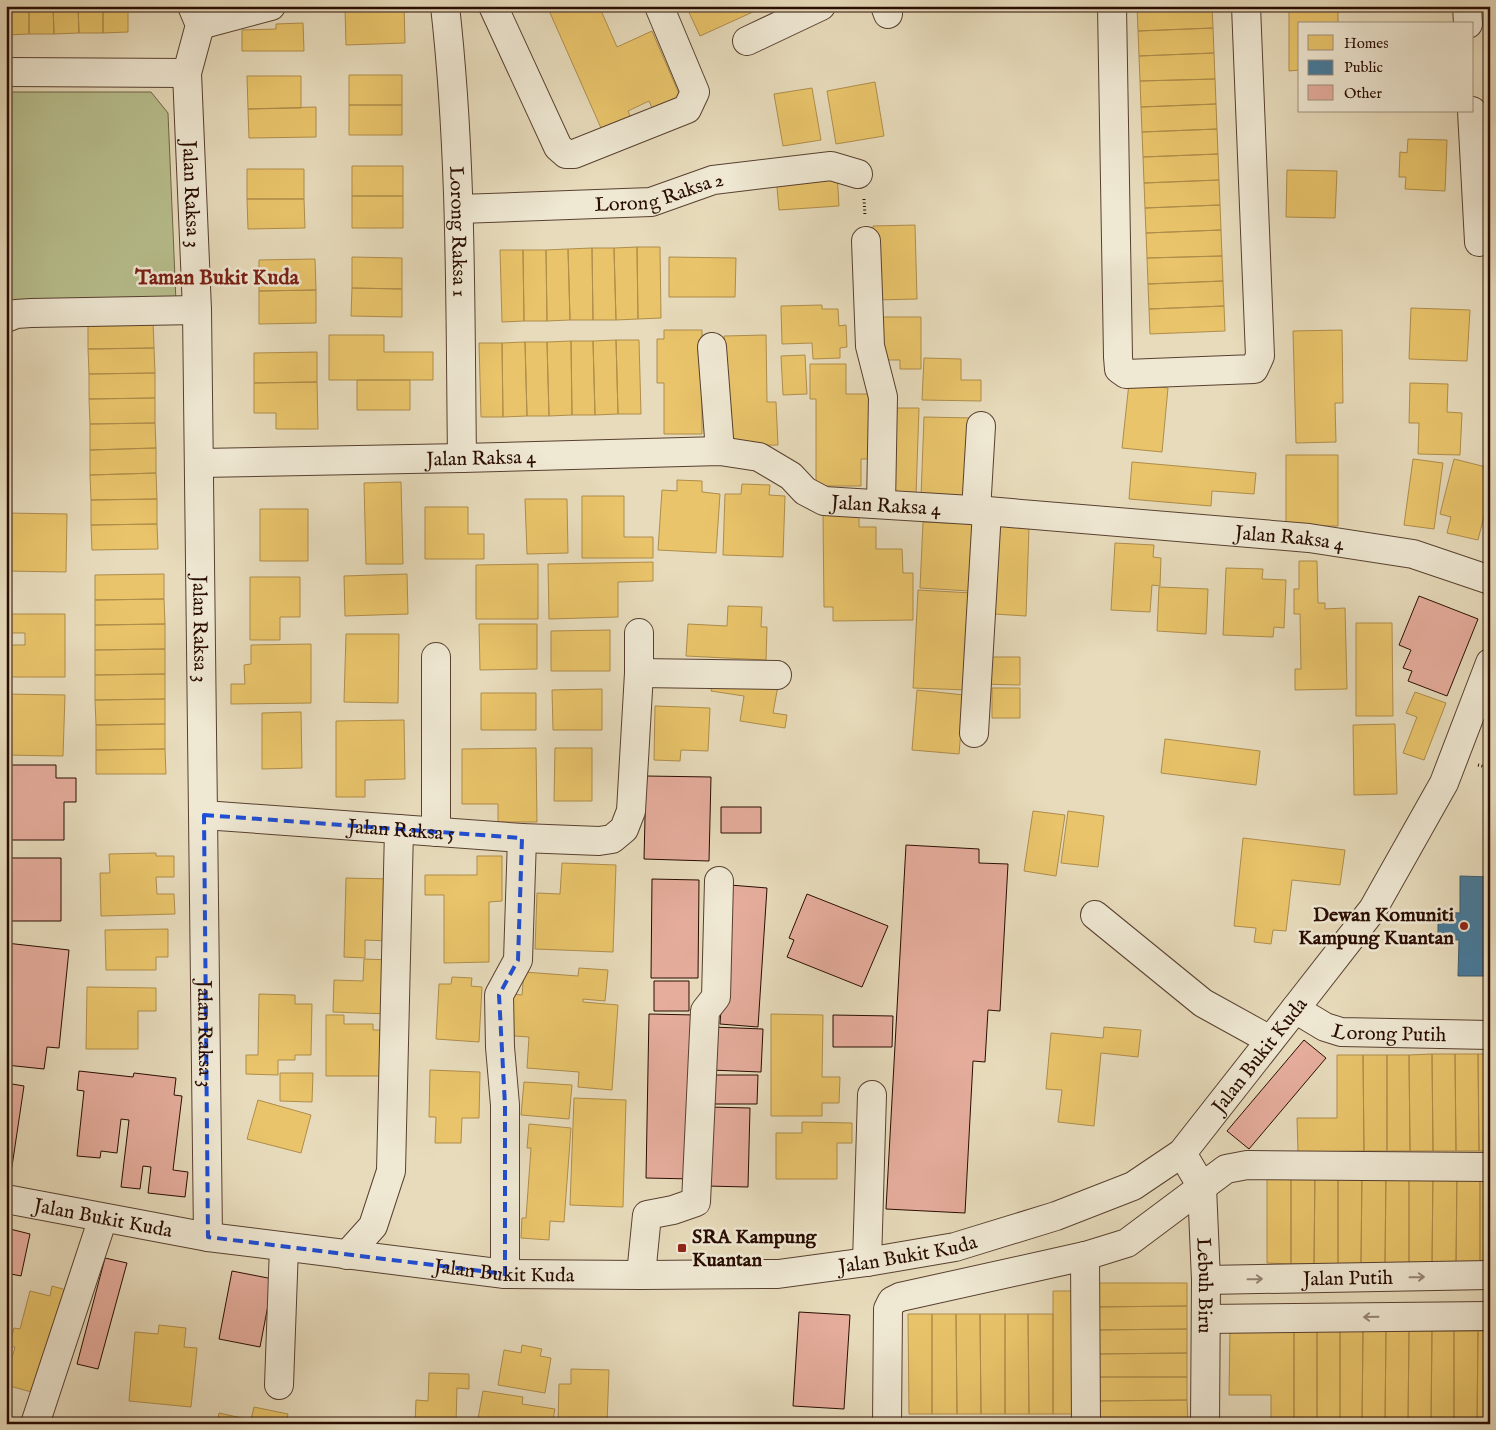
<svg xmlns="http://www.w3.org/2000/svg" width="1496" height="1430" viewBox="0 0 1496 1430" font-family="'IM FELL English',serif">
<rect width="100%" height="100%" fill="#e7dbbb"/>
<filter id="stains"><feTurbulence type="fractalNoise" baseFrequency=".004" numOctaves="4"/><feColorMatrix values="0 0 0 0 .2 0 0 0 0 .09 0 0 0 0 .02 0 0 0 .5 -.17"/></filter>
<radialGradient id="worn" r=".72"><stop offset=".6" stop-color="#630" stop-opacity="0"/><stop offset="1" stop-color="#630" stop-opacity=".3"/></radialGradient>
<path fill="#b8bf8e" stroke="#706648" d="M6 92H151L168 113 176 302 9 305Z"/>
<path fill="#e9c46a" stroke="#af8d4b" d="M6 6H29V34L6 35Z
M29 6H53L54 34H29Z
M53 6H78L79 33 54 34Z
M78 6H103V33H79Z
M103 6H128V32L103 33Z
M373 6H404L405 43 346 45 345 8Z
M547 6H599L617 47 652 31 683 103 655 115 649 101 628 111 634 124 605 137Z
M686 6H766L700 36Z
M1137 6H1212L1213 28 1138 31Z
M1289 6H1338V24H1300V70L1289 71Z
M303 23 304 51H242V30L276 29V24Z
M1213 28 1214 53 1139 56 1138 31Z
M1214 53 1215 79 1140 81 1139 56Z
M349 75H402V105H349Z
M247 76H301V108L248 109Z
M1215 79 1216 104 1141 107 1140 81Z
M875 82 884 136 836 144 827 91Z
M812 88 821 140 783 146 774 94Z
M1216 104 1217 129 1142 132 1141 107Z
M349 105H402V135H349Z
M316 107V137L249 138 248 109Z
M1217 129 1218 154 1143 157 1142 132Z
M1408 139 1447 140 1445 191 1405 189 1406 177H1399L1400 152 1407 153Z
M1218 154 1219 180 1144 183 1143 157Z
M352 166H403V196H352Z
M247 169H304V199H247Z
M1287 170 1337 171 1335 218 1286 217Z
M837 172 839 206 779 210 776 176Z
M1219 180 1220 205 1145 208 1144 183Z
M352 196H403V228H352Z
M247 199H304L305 228 248 229Z
M1220 205 1221 230 1146 233 1145 208Z
M915 225 917 299 875 300 873 226Z
M1221 230 1222 256 1147 258 1146 233Z
M637 247 638 319 616 320 614 248Z
M637 247H660L661 318 638 319Z
M592 248 593 320H570L568 249Z
M592 248H614L616 320H593Z
M568 249 570 320 547 321 546 250Z
M500 250H523L524 321 502 322Z
M523 250H546L547 321H524Z
M1222 256 1223 281 1148 284 1147 258Z
M352 257 402 258V289L352 288Z
M669 257 736 258 735 297H669Z
M315 259 316 290 259 291V260Z
M1223 281 1224 306 1149 309 1148 284Z
M352 288 402 289V317L351 316Z
M316 290V323L259 324V291Z
M822 305V309H838L839 326 846 325 847 347 840 348V358L813 359 812 343 782 344 781 306Z
M1224 306 1225 331 1150 334 1149 309Z
M1411 308 1470 310 1467 361 1409 359Z
M883 317H921V369H900V360H883Z
M153 322 154 348 88 349V324Z
M664 330H702V434H664V383H657V339H664Z
M1342 330 1343 403H1335L1336 442 1296 443 1293 331Z
M329 335H384V352H433V380H329Z
M766 335 767 402H776L778 445 732 446 726 418 724 336Z
M616 340H639L641 414H618Z
M616 340 618 414 595 415 593 341Z
M571 341H593L595 415H572Z
M571 341 572 415 549 416 547 342Z
M525 342H547L549 416H527Z
M525 342 527 416 503 417 502 343Z
M479 343H502L503 417H481Z
M154 348 155 373 89 374 88 349Z
M317 352V382L254 383V353Z
M805 355 807 394 783 395 781 356Z
M924 358 961 359V380H981V401L922 400Z
M810 364H846V394H875V459H861V486H816V399H810Z
M155 373V398L89 399V374Z
M357 380H410V410H357Z
M317 382 318 429H276V413H254V383Z
M1129 383 1168 388 1162 452 1122 448Z
M1410 383 1448 384 1447 412 1462 413 1460 455 1418 454 1419 423H1409Z
M155 398V423L90 424 89 399Z
M888 408H919L916 495 886 494Z
M924 417 973 418 970 499 921 497Z
M155 423 156 448 90 450V424Z
M156 448V473L90 475V450Z
M1286 455H1338V526H1286Z
M1413 459 1443 463 1434 529 1404 525Z
M1454 459 1490 468V492L1478 540 1447 533 1451 517 1440 514Z
M1132 462 1256 473 1254 494 1212 491 1211 506 1129 499Z
M156 473 157 499 91 500 90 475Z
M677 480 702 481V492L720 494 716 553 658 550 662 490 677 491Z
M401 482 403 564H366L364 483Z
M742 484 770 485 769 495 785 496 783 557 723 555 725 494H741Z
M582 496H624V537H653V558H582Z
M157 499V524L91 525V500Z
M525 499H567L568 553 527 554Z
M425 507H468V534H484V559H425Z
M260 509H308V561H260Z
M6 513 67 514 66 572 6 571Z
M859 514V527H876V549H902L903 573H913V620L833 621V607H824L823 515Z
M923 522 973 524 969 591 920 588Z
M157 524 158 549 92 550 91 525Z
M998 526 1029 528 1026 616 994 614Z
M1115 543 1154 545 1153 557 1161 558 1160 586 1152 585 1150 612 1111 610Z
M1299 561H1317L1318 603H1325V609L1345 608 1347 689 1295 690V669H1301L1300 614H1294V589H1299Z
M653 562V581L618 582V617L549 619 548 564Z
M538 564V619H476V565Z
M1226 568 1263 569 1262 579 1286 580 1284 628 1274 627 1273 637 1223 635Z
M164 574V599L95 600V575Z
M407 574 408 614 345 616 344 576Z
M250 577H300V617H280V640H250Z
M1159 587 1208 589 1206 634 1157 631Z
M918 590 972 593 967 690 913 688Z
M164 599 165 624 95 625V600Z
M728 606 762 607 761 627H767L766 660 686 656 688 624 727 626Z
M6 614H65V677H6V645H25V633H6Z
M1356 623H1392L1393 716H1356Z
M165 624V649L95 650V625Z
M479 624H537V669L480 670Z
M610 630V671H551V631Z
M346 634H399L398 703 344 702Z
M311 644V703L231 704V684H245L244 665 251 664V645Z
M165 649V674L95 675V650Z
M982 657H1020V685L981 684Z
M715 670 779 680 773 713 787 715 785 728 740 721 744 696 711 691Z
M165 674V699L95 700V675Z
M992 688H1020V718H992Z
M602 689V730H553L552 690Z
M917 690 964 695 959 754 912 750Z
M1415 692 1446 703 1424 760 1403 753 1417 717 1406 713Z
M481 693H536V730H481Z
M6 694 65 695 63 756 6 755Z
M165 699V724L96 725 95 700Z
M655 706 710 708 708 751 681 750 680 761 654 760Z
M301 712 302 768 262 769V713Z
M404 720 405 779 365 780V797H336V721Z
M165 724V749L96 750V725Z
M1395 724 1397 794 1354 795 1353 725Z
M1165 739 1260 751 1256 785 1161 773Z
M536 748 537 822H498V804H462V749Z
M555 748H592V801H554Z
M165 749 166 774H96V750Z
M1033 811 1065 815 1056 876 1024 871Z
M1068 811 1104 816 1098 867 1061 863Z
M1243 838 1345 850 1340 885 1292 880 1286 931 1273 930 1271 944 1254 942 1256 928 1234 926Z
M156 853V856H174V877H156L157 894H174L175 914 101 916 100 873H110L109 854Z
M477 856H502V901L489 902V962L444 963V895H425V875H477Z
M562 863 616 865 613 952 535 949 537 893 560 894Z
M346 878 391 879 389 941 365 940V958L344 957Z
M168 929V957H156V970H106L105 930Z
M364 959 392 960 390 1014 333 1012 334 980 363 981Z
M579 968 608 970 605 1001 583 999V1002L618 1005 612 1090 578 1087 579 1072 527 1068 529 1037 487 1034 490 992 522 995 524 972 578 976Z
M452 977 472 978 471 986 482 987 479 1042 436 1039 439 984H451Z
M87 987 156 988V1011H138V1049H86Z
M259 994 295 995V1004H312L311 1055H295V1060H278V1075L246 1074V1055H258Z
M771 1014 823 1015 822 1077H840L839 1103H822V1116H771Z
M326 1015H344V1024H373V1030H391V1076H326Z
M1104 1027 1141 1030 1138 1057 1101 1053 1094 1126 1058 1122 1062 1090 1046 1089 1051 1033 1103 1038Z
M1432 1054 1433 1151H1410L1409 1055Z
M1432 1054H1455L1456 1151H1433Z
M1455 1054H1478L1479 1151H1456Z
M1478 1054H1490V1151H1479Z
M1337 1055H1363L1364 1151 1298 1152 1297 1118H1337Z
M1363 1055H1387V1151H1364Z
M1387 1055H1409L1410 1151H1387Z
M430 1070 480 1072 479 1118H462L461 1143H435L436 1117H429Z
M280 1073H313L312 1102 280 1101Z
M524 1082 572 1085 569 1119 521 1115Z
M574 1098 626 1100 623 1207 570 1205Z
M258 1100 311 1115 301 1153 247 1139Z
M802 1122 852 1123V1143H837V1179H776V1133H802Z
M529 1124 571 1128 564 1222 550 1221 549 1240 521 1238 522 1218H526L531 1148H527Z
M1267 1169H1291V1264L1267 1263Z
M1291 1169H1315L1314 1264H1291Z
M1315 1169H1338V1264H1314Z
M1338 1169H1362L1361 1264H1338Z
M1362 1169 1386 1170 1385 1264H1361Z
M1386 1170H1409V1264H1385Z
M1409 1170H1433L1432 1265 1409 1264Z
M1433 1170H1457L1456 1265H1432Z
M1457 1170H1480V1265H1456Z
M1480 1170H1490V1265H1480Z
M1092 1283H1187V1306L1092 1307Z
M52 1286 70 1291 46 1396 6 1385V1380L15 1347 9 1346 14 1328 20 1329 30 1291 50 1296Z
M1053 1291H1079L1080 1414H1053Z
M1187 1306V1329L1092 1330V1307Z
M908 1314H932V1414H909Z
M932 1314H956L957 1414H932Z
M956 1314H980L981 1414H957Z
M980 1314H1005V1414H981Z
M1005 1314H1028L1029 1414H1005Z
M1028 1314H1053V1414H1029Z
M159 1325 186 1328 184 1347 197 1348 191 1407 129 1401 135 1332 158 1334Z
M1187 1329V1353L1093 1354 1092 1330Z
M1230 1329 1294 1330V1424H1271V1395H1229Z
M1294 1330H1317V1424H1294Z
M1317 1330H1340V1424H1317Z
M1340 1330H1363L1362 1424H1340Z
M1363 1330H1386L1385 1424H1362Z
M1386 1330 1409 1331 1408 1424H1385Z
M1409 1331H1432L1431 1424H1408Z
M1432 1331H1454V1424H1431Z
M1454 1331H1478L1477 1424H1454Z
M1478 1331H1490V1424H1477Z
M522 1345 542 1349 540 1356 551 1358 545 1393 498 1385 504 1350 521 1353Z
M1187 1353V1377H1093V1354Z
M571 1369 609 1370 607 1424 558 1422 559 1384H571Z
M429 1373 469 1374V1389L457 1388 456 1424H415L416 1400 428 1401Z
M1093 1377H1187V1400L1093 1401Z
M483 1391 523 1397 522 1404 555 1409 552 1424H477Z
M1187 1400 1188 1424H1093V1401Z
M254 1407 288 1414 286 1424H217L219 1413 251 1420Z"/>
<path fill="#457b9d" stroke="#3d5a6e" d="M1460 876 1490 877V976H1458L1459 940 1438 939V912L1460 913Z"/>
<path fill="#e6ad9d" stroke="#290c02" d="M1419 596 1478 619 1447 696 1408 681 1412 671 1403 668 1411 650 1399 645Z
M6 765H56V778H76V802H64V840H6Z
M646 776 711 777 709 861 644 859Z
M721 807H761V833H721Z
M906 845 979 849V863L1008 864 1000 1011 988 1010 985 1062 973 1061 965 1213 886 1209Z
M6 858H61V921H6Z
M652 879 699 880 698 978H651Z
M730 885 767 888 758 1027 720 1024Z
M807 894 888 926 862 987 787 957 794 940 789 938Z
M6 943 69 950 59 1048 47 1047 44 1069 6 1065Z
M654 981H689V1011H654Z
M649 1014 695 1015 693 1179 646 1178Z
M833 1015 893 1016 892 1047H833Z
M712 1027 763 1029 761 1072 710 1070Z
M1304 1040 1326 1058 1249 1149 1227 1131Z
M79 1071 133 1077 134 1073 176 1078 174 1095 182 1096 173 1170 188 1172 185 1197 148 1193 151 1167 143 1166 140 1189 121 1187 129 1120 121 1119 117 1153 101 1151 100 1158 77 1156 84 1091 77 1090Z
M706 1075H758L757 1104H706Z
M6 1083 24 1086 11 1173 6 1172Z
M708 1107 750 1108 748 1187 706 1186Z
M6 1228 30 1234 21 1276 6 1273Z
M105 1258 127 1263 98 1369 77 1364Z
M232 1271 273 1279 260 1347 219 1339Z
M799 1312 850 1315 844 1409 793 1406Z"/>
<g fill="none" stroke-linecap="round" stroke-linejoin="round">
<g stroke="#584030" stroke-width="30">
<g id="minor">
<path d="M192 6 200 25 271 6"/>
<path id="s1" d="M445 6C462 156 460 307 462 458"/>
<path d="M493 6 558 147 566 154H574L687 109 695 92 659 6"/>
<path d="M885 6 888 14"/>
<path d="M1112 6 1118 357 1119 369 1126 374 1254 369 1260 356 1246 6"/>
<path d="M1467 6 1468 24"/>
<path id="s2" d="M200 25 187 73 197 310 208 1237"/>
<path d="M747 41 821 6"/>
<path d="M6 72 187 73"/>
<path d="M1472 111 1479 242"/>
<path id="s3" d="M459 209 651 202 713 180 831 166 858 174"/>
<path d="M866 241 870 346 883 397 881 504"/>
<path d="M6 318 16 314 31 313 197 310"/>
<path d="M712 347 720 451"/>
<path id="s4" d="M200 463 462 458 720 451 759 457 791 476 805 491 824 501 987 511 1309 538 1413 554 1490 580"/>
<path d="M976 511 981 426"/>
<path d="M436 657V832"/>
<path d="M639 673 777 675"/>
<path d="M974 733 987 511"/>
<path id="s5" d="M204 815 522 838 599 841 612 839 624 829 631 811 639 673V633"/>
<path d="M1095 915 1203 1003 1270 1040"/>
<path id="s6" d="M1295 1009 1325 1027 1341 1032 1490 1035"/>
<path id="s7" d="M1182 1153 1202 1187 1206 1280 1205 1424"/>
<path id="s8" d="M6 1199 208 1237 505 1274 641 1275 778 1274 867 1262 955 1247 1056 1216 1133 1186 1182 1153 1295 1009 1373 909 1444 783 1490 663"/>
<path d="M347 1255 373 1226 391 1171 399 829"/>
<path d="M1085 1256 1086 1424"/>
<path d="M867 1262 872 1095"/>
<path d="M505 1274V1105L500 1047 499 995 518 960 522 838"/>
<path d="M641 1275 647 1215 673 1210 696 1202 705 1011 716 997 719 881"/>
<path id="s9" d="M1206 1280 1490 1275"/>
<path d="M1206 1319 1490 1316"/>
<path d="M279 1385 284 1247"/>
<path d="M35 1424 103 1218"/>
<path d="M887 1424 888 1309 892 1301 900 1297 1085 1256 1127 1243 1226 1169 1247 1165 1490 1167"/>
</g>
</g>
<path stroke="#290c02" stroke-width="3" stroke-dasharray="1 2.5" stroke-linecap="butt" d="M864 199 865 216
M1478 765 1490 768"/>
<use href="#minor" stroke="#efe8d3" stroke-width="28"/>
</g>
<defs><path id="oneway-shaft" d="M-6 0H5M1.5-3L5.5 0L1.5 3" fill="none" stroke-width="1.6" stroke-linecap="round" stroke-linejoin="round" transform="scale(1.25)"/></defs>
<g stroke="#968575">
<use href="#oneway-shaft" transform="translate(1417 1277) rotate(-1)"/>
<use href="#oneway-shaft" transform="translate(1255 1279) rotate(-1)"/>
<use href="#oneway-shaft" transform="translate(1371 1317) rotate(179)"/>
</g>
<path fill="none" stroke="#1d4ed8" stroke-width="4" stroke-dasharray="10 6" stroke-linejoin="round" d="M204 815 522 838 518 960 499 995 505 1105V1274L208 1237Z"/>
<g fill="#8f2418" stroke="#efe8d3" stroke-width="2">
<circle cx="1464" cy="926" r="5"/>
<rect x="677" y="1243" width="10" height="10" rx="2.5"/>
</g>
<g text-anchor="middle" stroke-width="5" stroke-linejoin="round" paint-order="stroke">
<g font-size="20" fill="#290c02" stroke="#efe8d3">
<text dy="7" stroke="none"><textPath href="#s3" startOffset="202">Lorong Raksa 2</textPath></text>
<text dy="7" stroke="none"><textPath href="#s2" startOffset="171">Jalan Raksa 3</textPath></text>
<text dy="7" stroke="none"><textPath href="#s1" startOffset="226">Lorong Raksa 1</textPath></text>
<text dy="7" stroke="none"><textPath href="#s4" startOffset="281">Jalan Raksa 4</textPath></text>
<text dy="7" stroke="none"><textPath href="#s4" startOffset="701">Jalan Raksa 4</textPath></text>
<text dy="7" stroke="none"><textPath href="#s4" startOffset="1106">Jalan Raksa 4</textPath></text>
<text dy="7" stroke="none"><textPath href="#s2" startOffset="606">Jalan Raksa 3</textPath></text>
<text dy="7" stroke="none"><textPath href="#s5" startOffset="198">Jalan Raksa 5</textPath></text>
<text dy="7" stroke="none"><textPath href="#s6" startOffset="100">Lorong Putih</textPath></text>
<text dy="7" stroke="none"><textPath href="#s2" startOffset="1011">Jalan Raksa 3</textPath></text>
<text dy="7" stroke="none"><textPath href="#s8" startOffset="1329">Jalan Bukit Kuda</textPath></text>
<text dy="7" stroke="none"><textPath href="#s8" startOffset="99">Jalan Bukit Kuda</textPath></text>
<text dy="7" stroke="none"><textPath href="#s8" startOffset="909">Jalan Bukit Kuda</textPath></text>
<text dy="7" stroke="none"><textPath href="#s8" startOffset="504">Jalan Bukit Kuda</textPath></text>
<text dy="7" stroke="none"><textPath href="#s9" startOffset="142">Jalan Putih</textPath></text>
<text dy="7" stroke="none"><textPath href="#s7" startOffset="138">Lebuh Biru</textPath></text>
</g>
<g font-size="20" font-weight="bold" fill="#290c02" stroke="#efe8d3" text-anchor="end">
<text x="1454" y="921">Dewan Komuniti<tspan x="1454" dy="23">Kampung Kuantan</tspan></text>
<text x="692" y="1243" text-anchor="start">SRA Kampung<tspan x="692" dy="23">Kuantan</tspan></text>
</g>
<g font-size="21" font-weight="bold" fill="#7a1f14" stroke="#efe8d3">
<text x="217" y="284">Taman Bukit Kuda</text>
</g>
</g>
<rect width="1496" height="1430" fill="none" stroke="#e7dbbb" stroke-width="25"/>
<rect x="8" y="8" width="1481" height="1415" fill="none" stroke="#290c02" stroke-width="2.5"/>
<rect x="12" y="12" width="1471" height="1405" fill="none" stroke="#290c02"/>
<rect x="1298" y="22" width="175" height="90" fill="#efe8d3" stroke="#a0907f"/>
<rect x="1308" y="35" width="25" height="15" fill="#e9c46a" stroke="#a0907f"/>
<text x="1344" y="48" font-size="15" fill="#290c02">Homes</text>
<rect x="1308" y="60" width="25" height="15" fill="#457b9d" stroke="#a0907f"/>
<text x="1344" y="72" font-size="15" fill="#290c02">Public</text>
<rect x="1308" y="85" width="25" height="15" fill="#e6ad9d" stroke="#a0907f"/>
<text x="1344" y="98" font-size="15" fill="#290c02">Other</text>
<rect width="100%" height="100%" filter="url(#stains)"/>
<rect width="100%" height="100%" fill="url(#worn)"/>
</svg>
